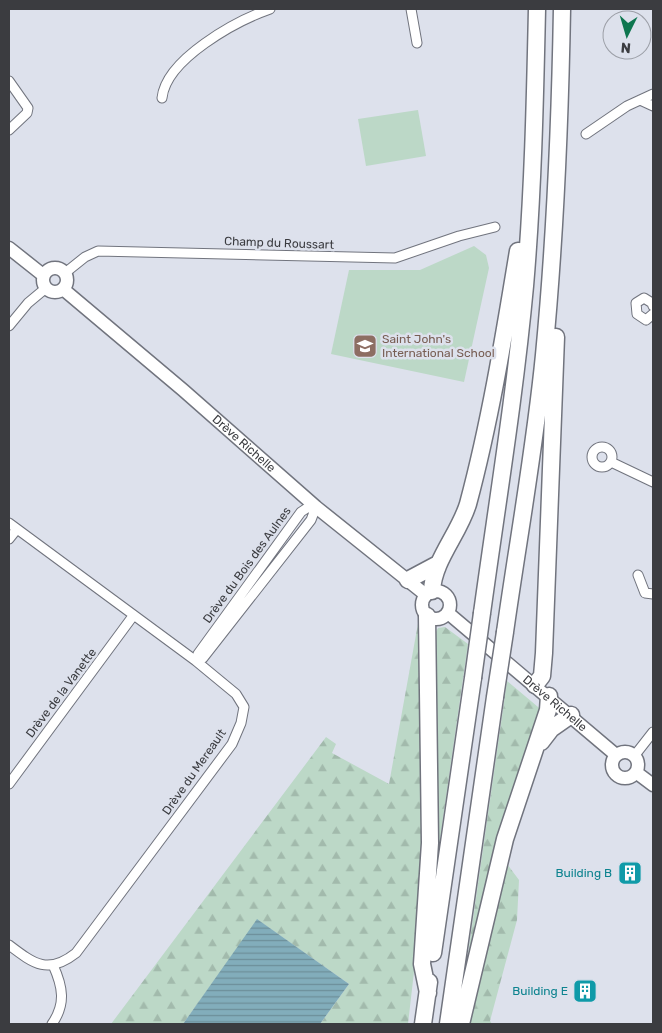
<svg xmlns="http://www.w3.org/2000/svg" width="662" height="1033" viewBox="0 0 662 1033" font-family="Rubik,sans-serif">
<defs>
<pattern id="forest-firs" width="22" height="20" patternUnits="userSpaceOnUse" patternTransform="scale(1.25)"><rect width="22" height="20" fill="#bcd8c7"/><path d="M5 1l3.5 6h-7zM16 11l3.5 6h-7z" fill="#a2baac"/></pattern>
<pattern id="water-rules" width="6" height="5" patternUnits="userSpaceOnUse" patternTransform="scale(1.25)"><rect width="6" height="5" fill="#82adbb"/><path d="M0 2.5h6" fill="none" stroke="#6c8e99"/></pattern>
</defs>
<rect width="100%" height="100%" fill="#dde1ec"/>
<path fill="url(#forest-firs)" d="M419 618 423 823 415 963 408 1024H320L349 984 258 920 183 1024H111L326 737 336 744 332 753 389 784Z
M445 627 468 644 432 895 434 636 438 628Z
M507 681 544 712 465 975Z
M507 864 519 880 517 920 490 1021 492 1024H468Z"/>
<path fill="#bcd8c7" d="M418 110 426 156 366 166 358 119Z
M474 246 486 255 489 268 464 382 331 354 349 270H420Z"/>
<path fill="url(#water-rules)" d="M257 919 349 984 320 1024H183Z"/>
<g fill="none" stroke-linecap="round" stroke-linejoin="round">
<g stroke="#71747e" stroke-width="11">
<path id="street" d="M411 9 417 43
M9 81 28 108 27 113 9 130
M162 98C166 59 236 21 270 9
M640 100 653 106
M586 134 627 106 653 94
M65 273 85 257 98 251 395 258 459 236 495 227
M653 306 652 303 644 298 636 303 637 314 646 320 653 314
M9 326 28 303 46 288
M592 457a10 10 0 1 1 20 0a10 10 0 1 1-20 0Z
M611 462 653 482
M316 507 311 520 203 658 196 661 198 654 301 512 307 508Z
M9 523 196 661 236 694 244 707 241 723 232 744 76 953C48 975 34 964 9 945
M9 539 17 529
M638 575 645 593 653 594
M635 755 653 732
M9 784 133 616
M52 1024C66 1004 63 987 53 965"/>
</g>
<g stroke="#71747e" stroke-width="15">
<g id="secondary">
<path d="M9 248 43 275"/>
<circle cx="55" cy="280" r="12"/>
<path id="s1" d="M63 289 183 390 316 507 426 595"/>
<circle cx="436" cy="605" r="14"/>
<path id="s2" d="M448 613 616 755"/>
<circle cx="625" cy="765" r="13"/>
<path d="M637 773 653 785"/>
</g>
</g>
<g stroke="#71747e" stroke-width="19">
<path id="highway" d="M408 580 438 564
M432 591C433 561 459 534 468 504 490 422 504 336 518 251
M482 613C497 504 515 395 525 286 533 193 535 101 537 9
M427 616 430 843 422 964 428 993
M505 632C518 540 535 448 544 355 555 240 560 124 562 9
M535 685 542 676 544 653 556 337
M541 742 551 729 571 715
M433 953 473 678
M423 1024 429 982
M448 1024 495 697
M461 1024 505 839 548 710 549 696"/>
</g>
<use href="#street" stroke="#fff" stroke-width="9"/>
<use href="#secondary" stroke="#fff" stroke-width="12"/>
<use href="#highway" stroke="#fff" stroke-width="16"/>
<g stroke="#71747e" stroke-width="19" stroke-linecap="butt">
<path id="highway-bridge" d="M473 678 482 613
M495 697 505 632"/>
</g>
<use href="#highway-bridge" stroke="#fff" stroke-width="16"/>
</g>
<defs>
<g id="school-square" transform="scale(1.25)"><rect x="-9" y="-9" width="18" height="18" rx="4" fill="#8d6e63" stroke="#dde1ec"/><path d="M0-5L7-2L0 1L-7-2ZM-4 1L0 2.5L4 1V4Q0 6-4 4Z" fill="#fff"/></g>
<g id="building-square" transform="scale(1.25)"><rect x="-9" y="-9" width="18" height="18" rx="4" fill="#0f9aa8" stroke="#dde1ec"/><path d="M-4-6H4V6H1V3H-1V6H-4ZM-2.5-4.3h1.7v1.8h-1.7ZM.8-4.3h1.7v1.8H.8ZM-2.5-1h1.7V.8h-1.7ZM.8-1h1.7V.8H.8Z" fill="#fff"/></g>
</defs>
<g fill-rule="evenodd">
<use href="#school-square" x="365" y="346"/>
<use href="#building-square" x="630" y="873"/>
<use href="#building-square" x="585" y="991"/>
</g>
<g text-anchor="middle" stroke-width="5" stroke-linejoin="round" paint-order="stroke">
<g font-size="12" fill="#3b3c40" stroke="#dde1ec">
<text transform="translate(279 243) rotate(2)" y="4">Champ du Roussart</text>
<text dy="4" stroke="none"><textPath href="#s1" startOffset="238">Drève Richelle</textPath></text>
<text transform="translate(247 565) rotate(-54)" y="4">Drève du Bois des Aulnes</text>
<text transform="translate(61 693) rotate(-53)" y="4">Drève de la Vanette</text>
<text dy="4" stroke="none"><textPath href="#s2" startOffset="140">Drève Richelle</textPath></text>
<text transform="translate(194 772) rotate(-55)" y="4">Drève du Mereault</text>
</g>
<g font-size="12" fill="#785e54" stroke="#dde1ec" text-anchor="start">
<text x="382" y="343">Saint John's<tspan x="382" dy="14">International School</tspan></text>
</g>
<g font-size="12" fill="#0d838f" stroke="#dde1ec" text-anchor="end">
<text x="612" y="877">Building B</text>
<text x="568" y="995">Building E</text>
</g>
</g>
<rect width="662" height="1033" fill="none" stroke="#3b3c40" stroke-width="20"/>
<g transform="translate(627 35) rotate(185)"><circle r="24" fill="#dde1ec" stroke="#9c9fa7"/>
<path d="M0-4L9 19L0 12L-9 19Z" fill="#0e764f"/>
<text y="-8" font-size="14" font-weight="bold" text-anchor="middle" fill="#3b3c40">N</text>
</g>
</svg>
